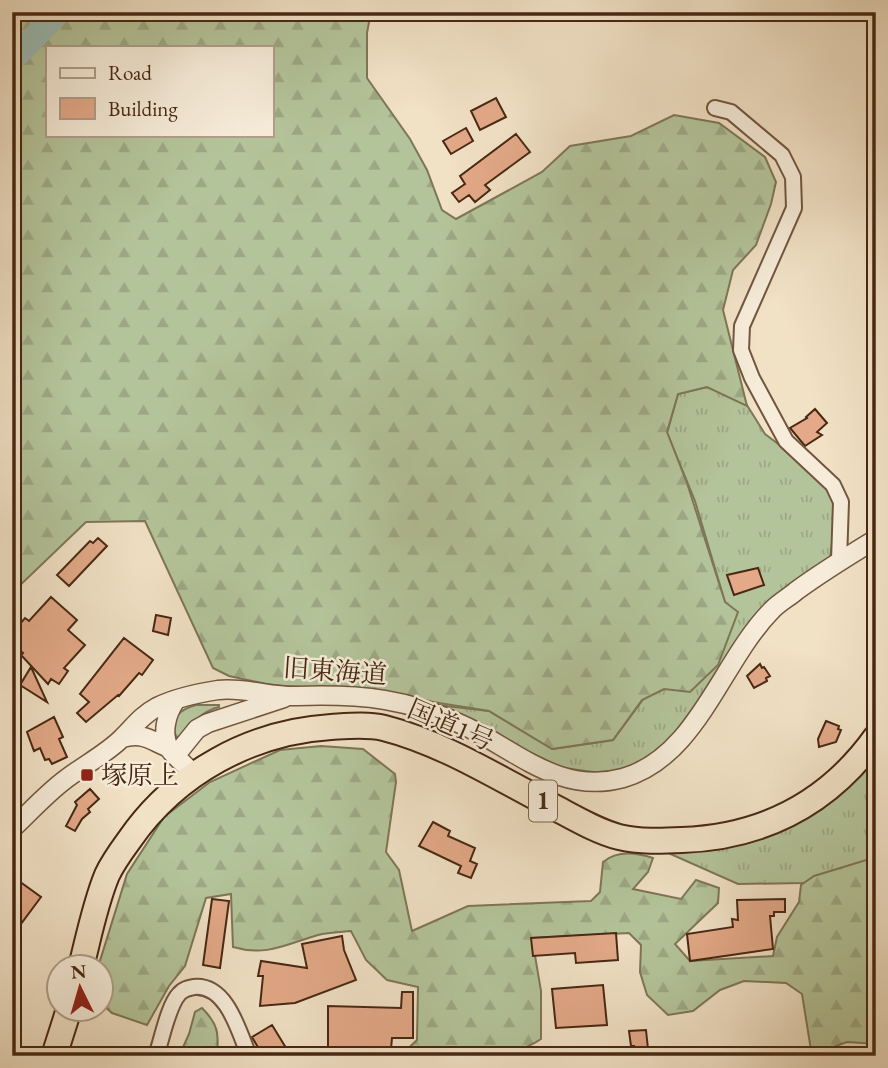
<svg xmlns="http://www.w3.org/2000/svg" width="888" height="1068" viewBox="0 0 888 1068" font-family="'EB Garamond','Noto Serif JP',serif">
<defs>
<pattern id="grass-tufts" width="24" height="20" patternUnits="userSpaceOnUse" patternTransform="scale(1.75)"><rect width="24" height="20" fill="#b4c49a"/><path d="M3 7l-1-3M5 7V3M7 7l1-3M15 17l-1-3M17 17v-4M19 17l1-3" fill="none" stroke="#9ca884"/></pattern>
<pattern id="forest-firs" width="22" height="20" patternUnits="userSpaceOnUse" patternTransform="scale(1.75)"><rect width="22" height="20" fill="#b4c49a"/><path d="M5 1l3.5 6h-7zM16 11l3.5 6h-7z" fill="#9ca884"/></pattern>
</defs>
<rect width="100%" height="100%" fill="#f1e1c5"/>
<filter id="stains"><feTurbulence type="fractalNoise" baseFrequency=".00286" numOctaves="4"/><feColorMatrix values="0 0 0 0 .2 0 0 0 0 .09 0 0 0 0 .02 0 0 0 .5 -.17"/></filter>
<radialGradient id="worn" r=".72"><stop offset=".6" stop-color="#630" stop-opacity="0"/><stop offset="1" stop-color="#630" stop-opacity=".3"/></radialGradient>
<path fill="url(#grass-tufts)" stroke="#7e7656" stroke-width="2" d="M707 387 745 402 765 434 833 485 834 528 829 567 760 624 719 684 653 757 608 774 541 765 411 702 489 711 553 749 613 740 644 698 664 689 725 602 695 501 667 433 678 394Z
M196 705H219V707C201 712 193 722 183 737H177C165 720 181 709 196 705Z
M876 751V860L804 883 738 884 666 852 784 824Z"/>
<path fill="url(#forest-firs)" stroke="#7e7656" stroke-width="2" fill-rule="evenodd" d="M12 12H378L369 22 367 33V78L410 139 427 170 442 210 456 219 542 172 570 146 631 136 674 115 719 123 765 157 776 182 771 204 756 245 733 270 723 310 747 406 707 387 678 394 667 432 687 483 725 602 738 612 718 665 690 692 664 689 642 700 613 740 552 749 489 711 370 692 271 685 229 676 213 668 145 521 86 522 12 593ZM47 47H271V135H47Z
M321 746 363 749 395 774 396 782 386 852 399 870 412 931 468 906 591 901 600 892 603 862C617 850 635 852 653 858L648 872 633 889 681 899 696 880 719 888 718 903 675 944 690 961 773 956 777 937 799 902 801 885 814 876 876 857V1044L847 1042 825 1050H811L802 994 786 983 744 981 720 990 693 1011 668 1015 647 995 640 972 641 945 629 933 532 938 541 991V1039C506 1064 441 1056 400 1056L417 1040 418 987 387 980 366 960 351 931C340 932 328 932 318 935 286 944 267 957 233 947L231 894 206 898 185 966 169 986 147 1025 112 1013 102 1004 108 991 102 967 99 964 127 874 164 817 210 782 280 750Z
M202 1008C218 1024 219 1033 217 1056H179L189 1034 195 1012Z"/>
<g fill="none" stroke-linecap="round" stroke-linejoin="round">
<path stroke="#9bbdb6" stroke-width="24" d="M12 60 59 12"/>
</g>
<path fill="#e3a988" stroke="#482813" stroke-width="2" d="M496 98 506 117 480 130 471 111Z
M466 128 473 141 451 154 443 141Z
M516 134 530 152 485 185 490 190 475 202 469 195 459 202 452 193 465 184 460 176Z
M815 409 827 423 817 432 822 435 805 446 790 428 807 418 806 417Z
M98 538 107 546 69 586 57 575 90 541 93 543Z
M758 568 764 585 734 595 727 575Z
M51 597 77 620 68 630 85 645 64 668 68 671 59 684 51 679 48 684 21 655 23 653 12 643V633L25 618 29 621Z
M156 615 171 618 168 635 153 631Z
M124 638 153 660 142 675 139 673 119 696 118 695 86 722 77 713 89 702 80 694Z
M760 664 762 668 764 667 770 676 766 678 767 681 754 688 747 676Z
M31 667 47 702 20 685Z
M54 717 63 737 59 739 67 757 52 764 49 759 45 760 40 748 34 751 27 732Z
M826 721 839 726 838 729 841 730 836 742 819 747 818 739Z
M90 789 99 799 88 809 90 812 82 819 75 831 66 826 77 805 75 802Z
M433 822 450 831 448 836 475 848 470 861 477 864 471 878 458 873 461 866 419 846Z
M12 876 41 897 12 936Z
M212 899 229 901 220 968 203 965Z
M785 899V912H774V916H770L773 949 690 961 687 934 733 927 732 919 738 920 737 900Z
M616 933 618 960 576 963 575 953 533 956 531 938Z
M342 936 344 950 356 980 295 1003 260 1006 263 976H258L261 961 307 968 302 944Z
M603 985 607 1025 556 1028 552 989Z
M402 992H413V1038H392L391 1049H382V1056H328V1006L401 1008Z
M272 1025 291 1056H263L252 1037Z
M646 1030 648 1049 634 1051V1046H631L629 1031Z"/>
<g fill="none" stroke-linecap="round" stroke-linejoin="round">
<g stroke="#725640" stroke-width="18">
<path id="minor" d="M715 108 731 112 782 155 793 177 794 208 742 326 741 350 752 378 786 441 833 485 841 502 839 561
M156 1056C162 1039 168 1006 179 994 183 989 188 988 194 987 227 984 239 1032 249 1056"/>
</g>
<g stroke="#725640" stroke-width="21">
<path id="tertiary" d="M176 700C166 714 161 734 170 750 175 757 188 767 194 775
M122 738C151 730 157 749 180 750L197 729 208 723 284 698
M12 829C30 812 47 793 66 779 84 765 106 754 122 738 134 726 142 715 157 707 175 698 199 693 218 690 245 687 271 697 297 696 361 694 409 698 467 727 518 752 561 795 623 778 697 757 721 662 771 611 778 603 788 598 796 591 822 572 848 556 876 539"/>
</g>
<g stroke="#482813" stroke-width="28">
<path id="trunk" d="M81 967C89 936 95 904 107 875 113 862 122 850 130 839 176 773 251 732 331 727 348 726 367 724 384 728 443 743 498 778 552 806 573 817 596 831 619 837 640 842 662 841 682 840 763 837 828 804 876 737
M54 1056 69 1009"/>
</g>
<use href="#minor" stroke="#f6ecd9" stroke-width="14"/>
<use href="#tertiary" stroke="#f6ecd9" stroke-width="18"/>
<use href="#trunk" stroke="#f1e1c5" stroke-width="24"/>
</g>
<rect fill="#8f2418" stroke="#f6ecd9" stroke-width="2.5" x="80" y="768" width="14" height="14" rx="3.5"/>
<g text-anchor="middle" stroke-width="5" stroke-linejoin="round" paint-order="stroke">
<rect fill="#f6ecd9" stroke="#7c634e" stroke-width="2" x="529" y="780.5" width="28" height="41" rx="5"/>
<g font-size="24" font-weight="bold" fill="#482813">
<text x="543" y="809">1</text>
</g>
<g font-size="26" fill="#482813" stroke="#f6ecd9">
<text transform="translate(335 671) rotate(4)" y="9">旧東海道</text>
<text transform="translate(451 725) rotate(23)" y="9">国道1号</text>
</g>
<g font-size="26" fill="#482813" stroke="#f6ecd9" text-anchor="start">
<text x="101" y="784">塚原上</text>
</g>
</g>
<rect width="888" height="1068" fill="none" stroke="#f1e1c5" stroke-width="42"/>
<rect x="14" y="14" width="860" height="1040" fill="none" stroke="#482813" stroke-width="3.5"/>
<rect x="21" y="21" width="846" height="1026" fill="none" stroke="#482813" stroke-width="2"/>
<rect x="46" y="46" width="228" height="91" fill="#f6ecd9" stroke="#b09e8a" stroke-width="2"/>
<rect x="60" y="68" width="35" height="10" fill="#f6ecd9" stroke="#b09e8a" stroke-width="2"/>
<text x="108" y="80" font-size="21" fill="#482813">Road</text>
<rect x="60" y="98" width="35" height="21" fill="#e3a988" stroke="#b09e8a" stroke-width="2"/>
<text x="108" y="116" font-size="21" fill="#482813">Building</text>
<g transform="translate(80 988) rotate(355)"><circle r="33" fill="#f6ecd9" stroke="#b09e8a" stroke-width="2"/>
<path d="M0-5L12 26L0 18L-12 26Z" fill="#8f2418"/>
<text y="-10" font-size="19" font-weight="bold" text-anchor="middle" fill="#482813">N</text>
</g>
<rect width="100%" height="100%" filter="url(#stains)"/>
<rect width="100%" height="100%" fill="url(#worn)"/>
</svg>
